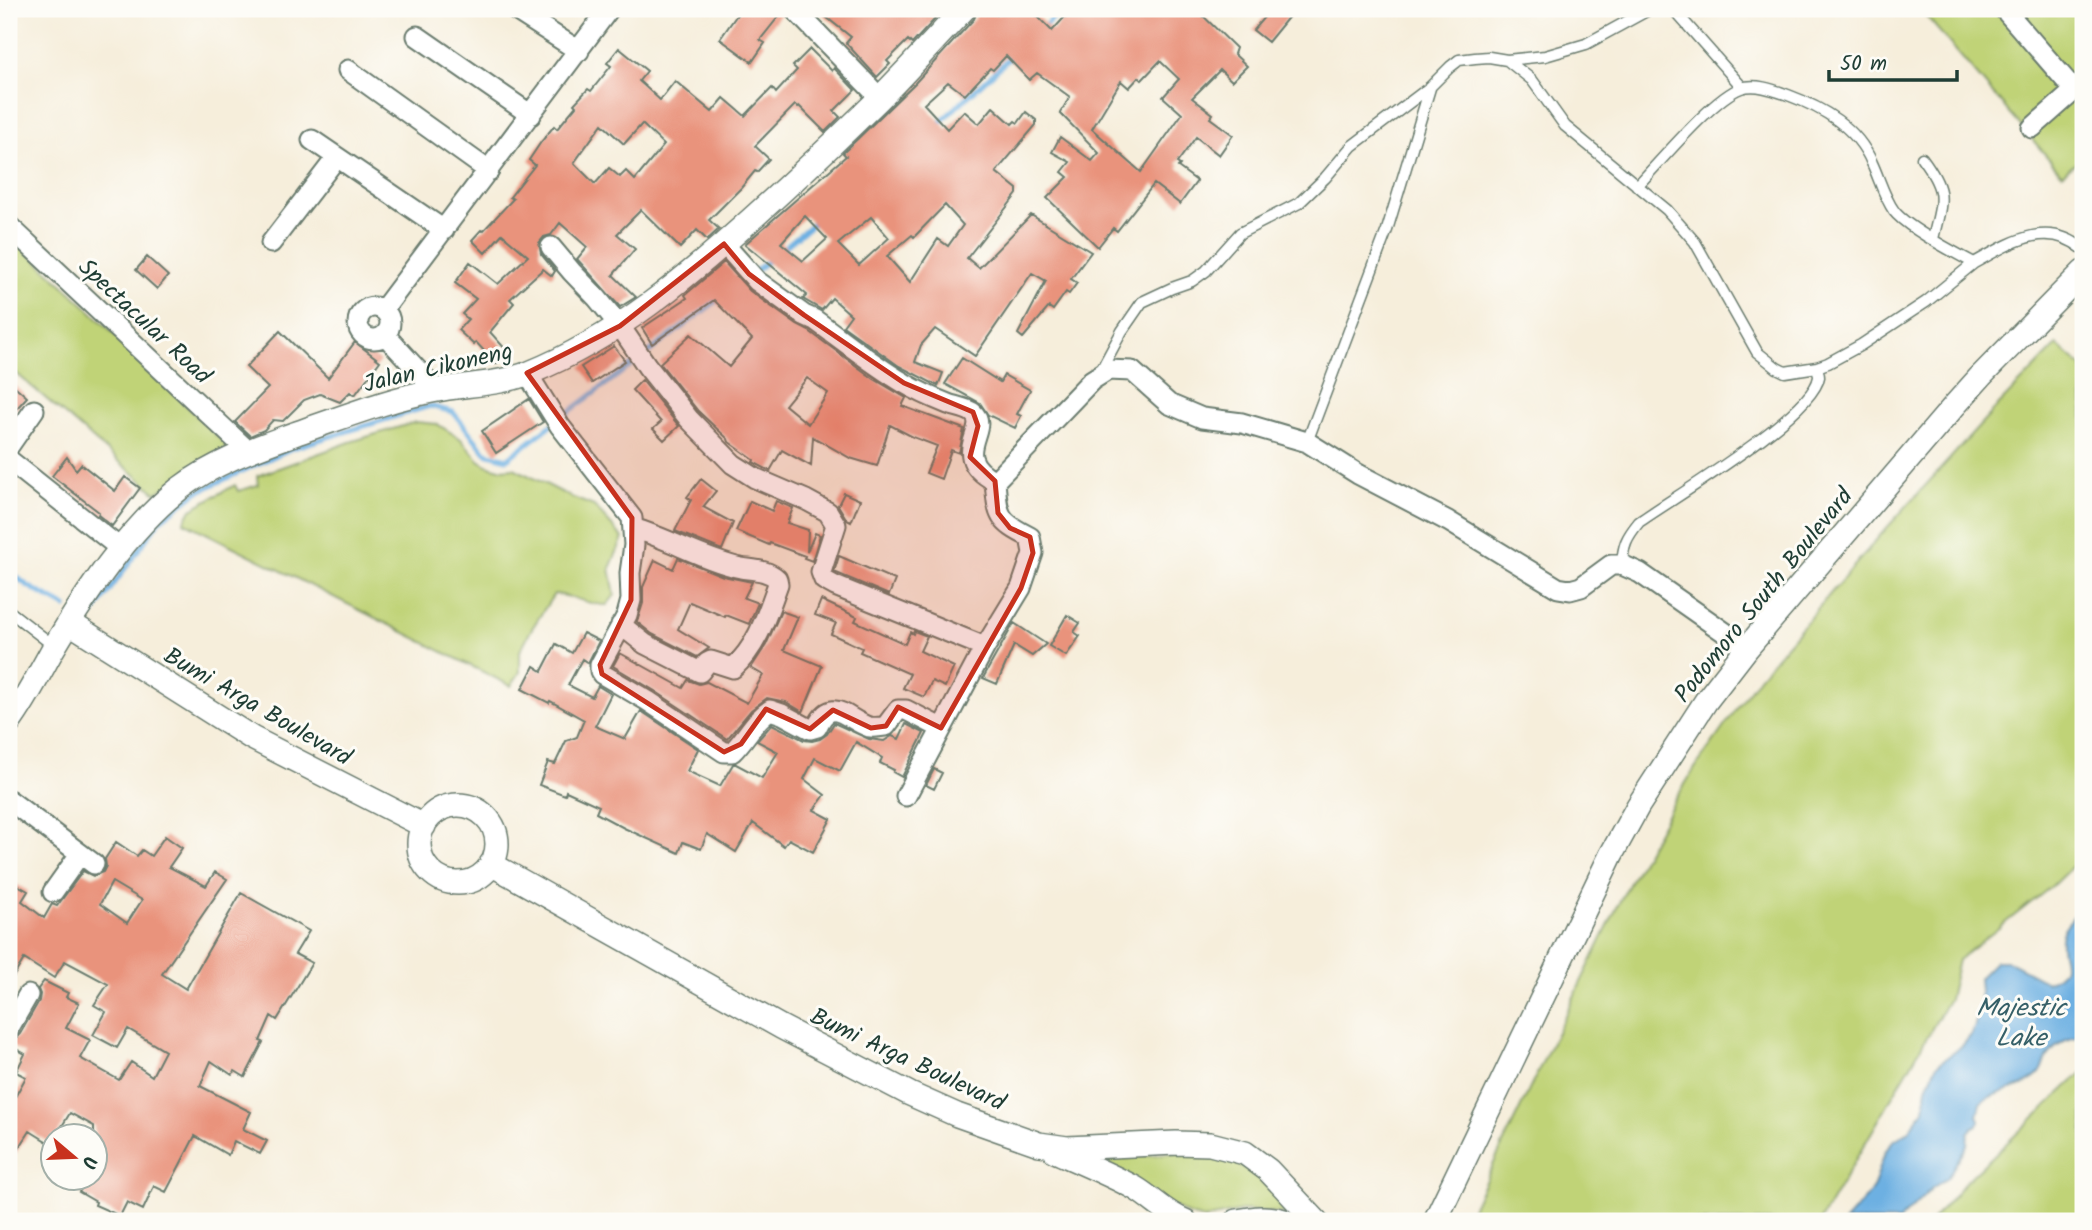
<svg xmlns="http://www.w3.org/2000/svg" width="2092" height="1230" viewBox="0 0 2092 1230" font-family="Kalam,sans-serif">
<rect width="100%" height="100%" fill="#fdfcf7"/>
<filter id="ink" filterUnits="userSpaceOnUse"><feTurbulence type="fractalNoise" baseFrequency=".0143" numOctaves="2"/><feDisplacementMap in="SourceGraphic" scale="14" xChannelSelector="R" yChannelSelector="G"/><feConvolveMatrix kernelMatrix="1 2 1 2 8 2 1 2 1" color-interpolation-filters="sRGB"/></filter>
<filter id="wash" filterUnits="userSpaceOnUse"><feTurbulence type="fractalNoise" baseFrequency=".00686" numOctaves="4" result="noise"/><feDisplacementMap in="SourceGraphic" scale="28" xChannelSelector="R" yChannelSelector="G"/><feGaussianBlur stdDeviation="1.57" result="paint"/><feColorMatrix in="noise" values="0 0 0 0 0 0 0 0 0 0 0 0 0 0 0 0 0 1.4 0 .05"/><feComposite in="paint" operator="in"/></filter>
<g filter="url(#wash)">
<rect width="100%" height="100%" fill="#f6eedb"/>
<path fill="#c0d377" stroke="#708856" stroke-width="2" d="M1920 9H2083V156L2062 174Z
M9 235 88 308 228 447 156 493 9 367Z
M2057 345 2083 368V856L2052 886 1958 960 1949 999 1820 1221H1466L1621 899 1674 802 1695 768 1759 677 1884 531 1995 409Z
M416 422 437 424 461 439 479 460 489 466 500 469 514 468 571 497 594 506 623 538 610 568 615 595 607 605C589 606 573 595 554 594L531 630 520 651V672L511 686 184 522 191 509 235 485 238 491 258 485 257 476 350 442Z
M2083 1072V1221H1932L1964 1183Z
M1179 1152C1193 1154 1210 1153 1223 1157 1256 1169 1282 1198 1307 1221H1298L1287 1214 1246 1210 1204 1219 1189 1215 1094 1162Z"/>
<path fill="#6db0e2" stroke="#46768b" stroke-width="2" d="M2083 900V1036C2066 1037 2056 1044 2047 1058 2045 1063 2043 1069 2040 1073 2025 1090 1997 1089 1980 1103L1977 1116 1980 1121 1978 1125 1973 1127 1968 1133 1967 1145 1947 1178 1932 1188 1899 1221H1845L1867 1197 1874 1186 1885 1152 1892 1142 1907 1132 1924 1110 1927 1088 1936 1066 1963 1045 1972 1034 1981 1005 1979 978 1996 961H2007L2047 982C2079 967 2055 957 2062 934 2064 926 2070 921 2075 915 2079 911 2081 905 2083 900Z"/>
<g fill="none" stroke-linecap="round" stroke-linejoin="round">
<path stroke="#6db0e2" stroke-width="5" d="M1042 28 1063 9
M936 126 1014 54
M781 250 816 221
M737 286 770 259
M645 355 721 298
M561 418 637 361
M9 571 28 586 66 607
M85 616 92 615 159 521 197 492 292 448 430 406 453 412 486 453 507 459 553 424"/>
</g>
<g id="blocks">
<path fill="#e9937c" fill-rule="evenodd" d="M741 9H783V11L760 40 765 43 752 62 720 39Z
M816 9H924L935 19 912 44 908 40 887 61 890 64 877 77 846 43 851 37Z
M978 9H991L997 15 1004 9H1030L1052 31 1072 9H1196L1236 48 1234 54 1247 66 1232 81 1220 70 1192 98 1213 114 1210 118 1233 135 1219 155 1196 137 1177 163 1180 165 1178 167 1197 181 1180 204 1154 184 1117 231 1113 228 1098 247 1047 198 1068 177 1062 172 1070 162 1052 152 1060 137 1092 161 1099 153 1060 113 1070 97 1037 73 1029 80 1006 56 993 70 990 68 965 95 948 82 924 104 947 129 964 111 979 124 993 107 1012 124 1015 121 1018 123 1026 112 1036 120V125L996 172 1017 189V194L967 258 979 268 1031 215 1091 252 1071 279 1077 283 1069 294 1066 292 1053 310 1049 307 1023 338 1018 334 1046 281 1032 273 975 356 935 329 921 345 915 362 943 373 938 386 899 366 843 326 851 315 832 298 822 310 803 299 807 295 745 244 846 156 843 153 915 83 974 19ZM1160 61 1179 79 1163 97 1182 114 1141 172 1092 129 1121 81 1129 88 1139 77 1142 80ZM945 205 963 225 948 246 938 239 910 282 887 256 912 235 914 237ZM805 216 827 239 803 261 781 243ZM871 217 889 238 859 265 838 244Z
M1271 9H1295L1268 42 1253 30Z
M619 48 647 71 639 81 660 100 675 81 712 112 724 98 745 116 772 88 776 93 797 70 793 66 810 49 832 71 834 68 855 90 834 111 840 117 825 132 799 106 798 107 795 105 755 146 769 159 757 172 755 171 741 188 709 220 719 229 707 240 697 230 680 248 641 210 617 234 635 249 613 275 636 297 620 307 577 259 587 247 560 223 551 235 544 237 539 243 541 254 555 271 552 276 543 269 510 299 514 303 490 332 508 352 496 364 476 342 474 345 458 330 468 319 462 314 476 299 455 283 470 262 498 284 528 256 502 234 485 253 472 240 481 230 483 231 513 199 510 197 535 165 529 160 541 142 554 126 557 129 576 106 574 104 588 89 591 91 611 66 607 63ZM602 124 624 144 642 124 664 145 635 180 626 171 620 177 609 168 595 184 574 163Z
M147 257 168 276 157 289 136 270Z
M724 262 750 291 797 325 809 331 874 379 906 398 902 406 964 429 959 453 951 450 941 479 926 473 937 446 913 437 890 425 877 466 850 458 813 437 811 466 782 450 770 471 753 462 754 460 729 442 728 439 698 411 660 363 691 334 729 367 752 339 714 300 652 344 642 328 687 298 685 295ZM807 378 828 393 808 424 785 405Z
M280 331 328 378 355 342 380 361 355 395 350 392 340 402 320 394 304 400 283 421 273 420 264 430 250 436 235 422 268 388 246 367Z
M614 346 625 361 592 383 581 367Z
M962 358 1000 382 1004 375 1030 390 1017 414 1021 416 1015 428 988 415 980 403 945 384Z
M642 380 679 426 664 440 653 429 661 422 632 390Z
M9 381 27 397 9 417Z
M529 399 543 422 496 453 482 431Z
M67 457 76 470 81 464 115 491 125 477 140 488 112 526 98 515 99 512 52 476Z
M701 479 716 491 703 507 733 523 722 550 675 531 691 500 687 497Z
M844 493 860 500 851 522 847 520 838 505Z
M750 501 772 511 776 501 793 508 787 523 808 530 807 552 815 533 820 535 812 561 804 558 805 556 770 543 769 545 736 531Z
M839 556 895 580 889 595 834 572Z
M678 558 723 576 752 582 744 598 758 603 749 624 726 615 725 617 690 602 678 629 709 648 697 657 652 634 637 622 643 603V587L655 560 673 569Z
M821 600 857 617 855 621 905 644 910 632 913 634 914 631 927 636 920 651 954 667 945 687 932 681 924 697 903 688 910 674 860 652 862 648 831 634 836 623 815 615Z
M781 611 798 617 784 650 822 666 803 712 786 702 767 698 751 710 727 739 655 691 613 666 620 653 683 688 688 680 699 684 707 682 747 703 763 675 751 668 766 645Z
M1067 615 1080 623 1074 632 1080 636 1066 656 1049 646Z
M1014 623 1046 644 1032 656 1014 645 997 684 983 678Z
M583 633 599 641 588 663 582 659 568 685 592 697 598 686 611 694 595 726 625 739 641 711 698 749 687 771 720 786 733 764H736L762 778 778 752 757 741 772 724 804 740 812 741 820 739 827 734 834 723 869 739 884 741 892 736 899 739 906 724 924 733 902 777 893 772 894 770 880 763 882 758 856 742 840 771 815 758 804 779 825 795 814 810 831 819 813 852 789 839 784 846 753 823 736 852 707 834 701 849 683 842 679 853 624 828 596 813 599 806 566 791 565 795 539 785 548 762 555 764 566 741 577 737 584 720 550 701 549 703 522 689 534 666 542 671 556 644 572 653Z
M934 769 942 773 934 789 926 785Z
M165 836 182 848 169 867 206 886 215 872 227 879 162 974 186 989 241 893 309 931 295 954 312 963 277 1020 271 1016 260 1041 263 1042 245 1077 235 1071 232 1075 211 1061 200 1086 251 1112 243 1129 267 1141 260 1154 234 1141 228 1155 195 1136 166 1192 154 1186 143 1210 127 1202 120 1216 95 1205 96 1202 79 1192 88 1178H94V1126L70 1113 56 1136H52L51 1144 30 1131 9 1164V1108L26 1077 16 1072 25 1054 9 1045V1040L15 1039 20 1034 39 1001 40 994 38 989 44 981 68 993 66 997 79 1003 66 1028 90 1040 80 1058 119 1080 131 1062 152 1076 165 1051 128 1029 117 1048 93 1035 106 1012 94 1005 108 984 65 961 54 978 24 959 9 984V892L14 883 28 891 22 901 44 918 52 904 57 906 83 871 93 876 103 872 106 866 105 859 116 842 137 856 142 850 151 856ZM112 882 142 900 127 923 100 904Z"/>
</g>
</g>
<g filter="url(#ink)">
<use href="#blocks" fill-opacity="0" stroke="#6a7b6e" stroke-width="2"/>
<g fill="none" stroke-linecap="round" stroke-linejoin="round">
<g stroke="#6a7b6e" stroke-width="13">
<path id="service" d="M1673 9 1742 87
M1507 60 1545 56 1586 44 1650 9
M1922 158C1948 193 1942 199 1933 239
M1637 186C1660 162 1713 98 1741 88 1756 83 1774 90 1788 95 1823 108 1857 127 1872 163 1879 178 1884 197 1894 211 1906 227 1955 253 1974 263 2009 244 2046 218 2083 249
M1100 372 1122 331 1142 302 1172 288 1192 281 1206 271 1240 233 1299 203 1325 178 1352 146 1430 87 1450 67 1459 60 1475 58 1489 57 1507 60 1532 80 1565 126 1667 210 1695 242 1757 352 1777 368 1785 372 1817 367 1828 363 1861 345 1926 302 1974 263
M1307 442 1387 230 1430 88
M1622 565C1623 545 1626 538 1639 522 1673 498 1813 415 1819 377 1819 376 1818 369 1817 367
M9 611 54 646"/>
</g>
<g stroke="#6a7b6e" stroke-width="23">
<path id="minor" d="M514 9 579 51
M2004 9 2075 91
M795 10 880 98
M417 36 531 115
M348 70 489 171
M2032 128 2083 83
M312 140 444 230
M9 226 247 450
M271 243 337 157
M724 244 757 281 804 315 815 320C844 341 873 365 904 383 917 391 933 398 948 404 956 407 967 408 973 413 992 429 946 455 995 481
M551 247 572 272 597 298 620 326 647 366 689 419 733 464 755 478 806 500 828 512 836 525 821 572 824 580 835 586 985 647
M358 323a16 16 0 1 1 32 0a16 16 0 1 1-32 0Z
M383 310 609 9
M385 335 436 390
M527 373 560 426 632 518 634 545 630 573 631 600 627 615 600 665V671L602 674 648 701 724 752H732C746 739 754 720 770 710L782 714 810 729 817 727C832 694 847 720 869 727 874 728 880 727 886 726L898 710H906L941 728
M9 446 34 410
M9 460 121 549
M621 625 645 644 698 671 700 672 707 663 711 661 733 668C758 646 767 614 778 584L777 579C768 570 754 570 741 568 704 560 670 539 633 528
M906 796 985 647 1021 588 1033 553 1030 537C997 521 998 515 995 481L1092 380 1108 370 1132 371 1169 404 1202 418 1242 423 1307 442 1358 474 1448 521 1558 588 1570 590 1581 587 1611 565H1622L1640 573 1747 648
M9 800 94 864
M53 892 80 854
M9 1028 28 995"/>
</g>
<g stroke="#6a7b6e" stroke-width="26">
<path id="tertiary" d="M70 623 252 738 424 826
M9 723C26 700 39 674 53 649 86 593 128 530 179 489 217 460 264 445 308 429 349 415 390 399 432 391 465 384 498 385 529 373 616 338 689 276 757 214 798 177 839 138 879 99 908 70 935 39 964 9
M419 844a39 39 0 1 1 78 0a39 39 0 1 1-78 0Z
M491 864 781 1027 910 1094 957 1115 1039 1144 1067 1148 1176 1143 1210 1144 1245 1153 1268 1170 1316 1221
M1055 1151C1082 1163 1109 1174 1135 1188 1152 1198 1166 1214 1185 1221
M1237 1221C1254 1218 1268 1216 1284 1221
M1435 1221 1611 855 1638 806 1706 701 1747 648 1955 405 1981 376 2083 272"/>
</g>
<use href="#service" stroke="#fff" stroke-width="10"/>
<use href="#minor" stroke="#fff" stroke-width="19"/>
<use href="#tertiary" stroke="#fff" stroke-width="23"/>
</g>
</g>
<path fill="#c8321e" fill-opacity="0.2" stroke="#c8321e" stroke-width="5" stroke-linejoin="round" d="M724 244 749 274 804 315 904 383 973 412 978 426 970 457 995 481 998 513 1010 528 1030 537 1033 553 1021 588 941 728 898 707 886 726 871 728 833 710 810 729 766 709 741 744 724 752 602 674 600 665 631 600 632 518 527 373 620 326Z"/>
<g text-anchor="middle" stroke-width="6" stroke-linejoin="round" paint-order="stroke">
<g font-size="24" fill="#1f3d34" stroke="#fdfcf7">
<text transform="translate(145 321) rotate(43)" y="8">Spectacular Road</text>
<text transform="translate(438 367) rotate(-13)" y="8">Jalan Cikoneng</text>
<text transform="translate(1763 595) rotate(-51)" y="8">Podomoro South Boulevard</text>
<text transform="translate(258 706) rotate(30)" y="8">Bumi Arga Boulevard</text>
<text transform="translate(908 1059) rotate(25)" y="8">Bumi Arga Boulevard</text>
</g>
<g font-size="26" font-style="italic" fill="#366068" stroke="#fdfcf7">
<text x="2021" y="1016">Majestic<tspan x="2021" dy="30">Lake</tspan></text>
</g>
</g>
<rect width="2092" height="1230" fill="none" stroke="#fdfcf7" stroke-width="35"/>
<g transform="translate(74 1157) rotate(109)"><circle r="33" fill="#fdfcf7" stroke="#a4b0a9" stroke-width="2"/>
<path d="M0-5L12 26L0 18L-12 26Z" fill="#c8321e"/>
<text y="-10" font-size="19" font-weight="bold" text-anchor="middle" fill="#1f3d34">U</text>
</g>
<path d="M1829 70v10h128v-10" fill="none" stroke="#1f3d34" stroke-width="3.5"/>
<text x="1840" y="70" font-size="21" fill="#1f3d34" stroke="#fdfcf7" stroke-width="5" paint-order="stroke">50 m</text>
</svg>
